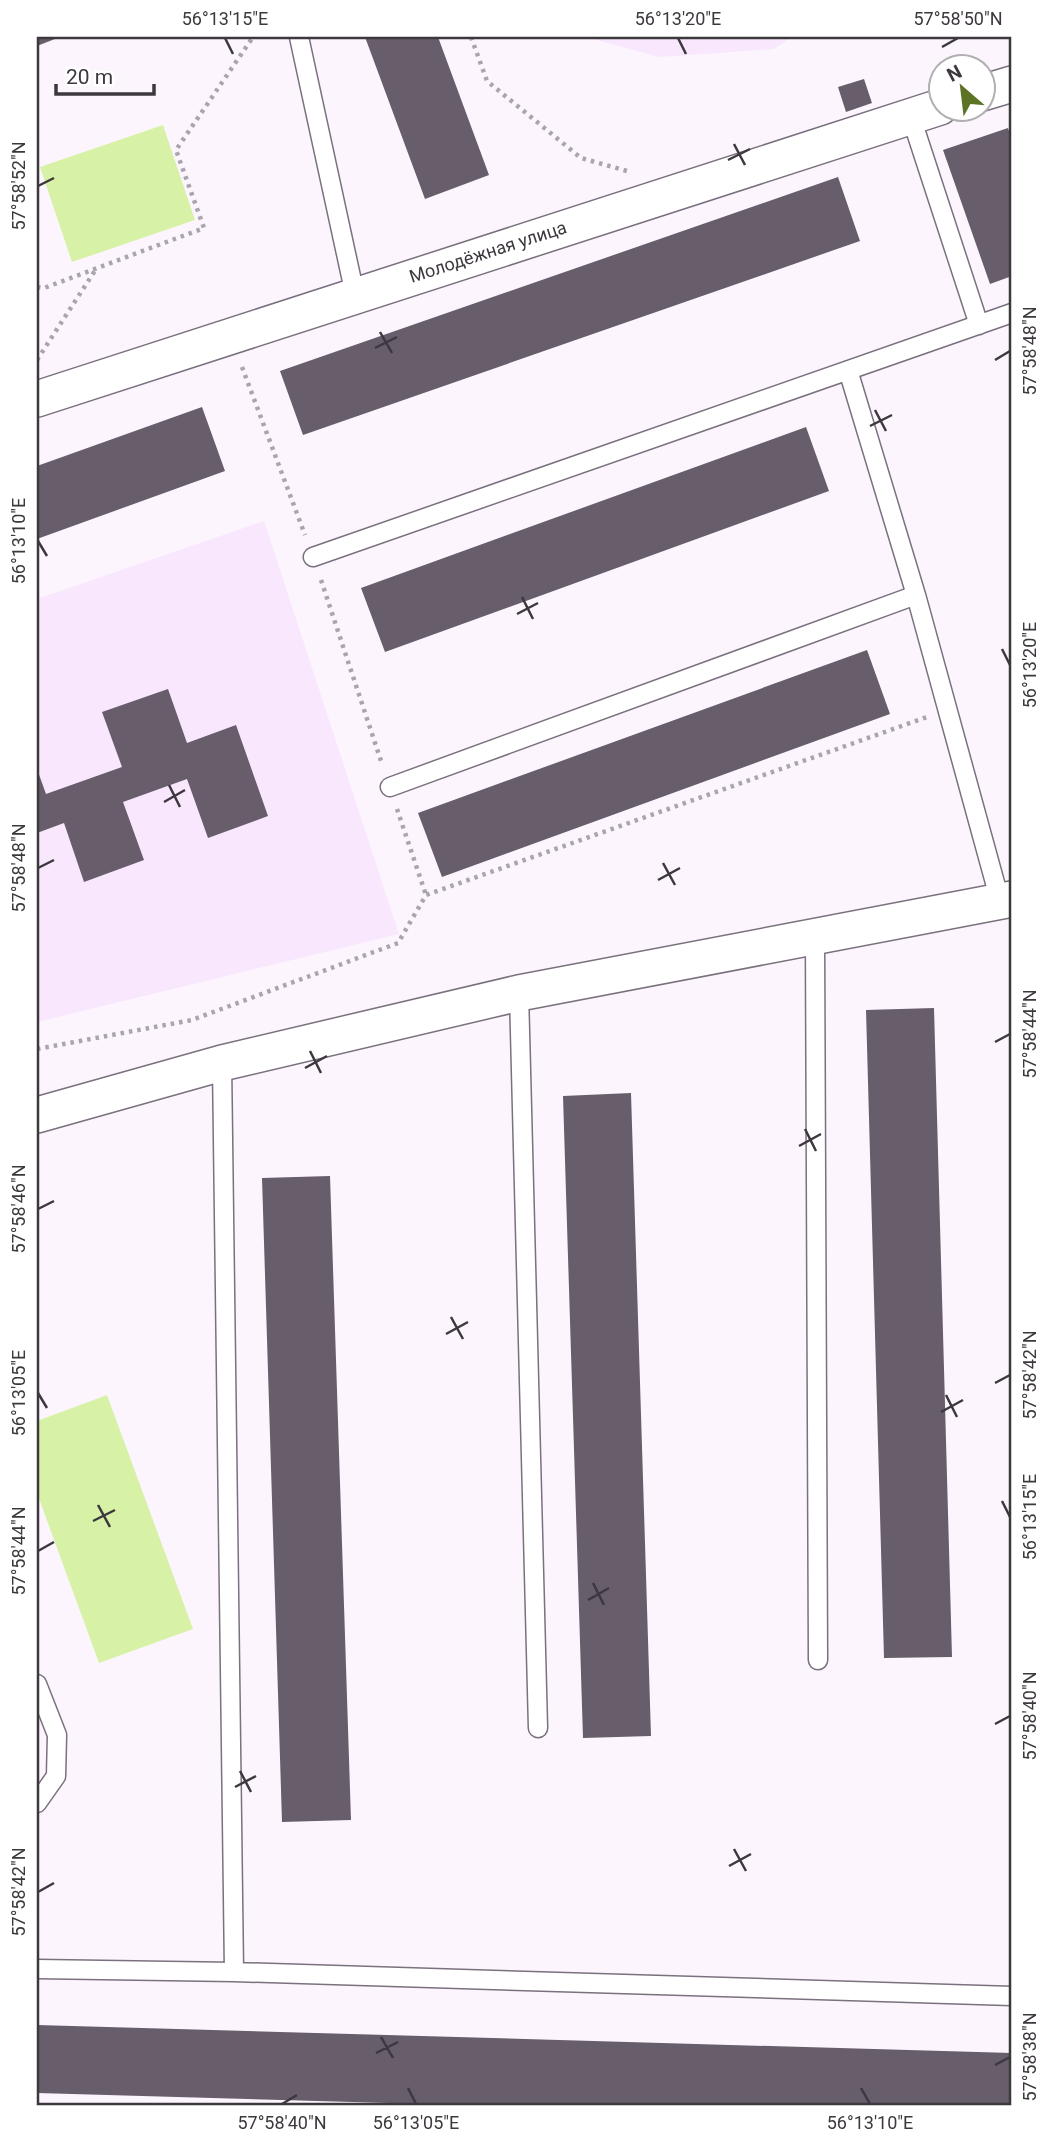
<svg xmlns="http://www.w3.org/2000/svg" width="1049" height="2142" viewBox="0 0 1049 2142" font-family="Roboto,sans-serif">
<rect width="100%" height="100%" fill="#fcf5fe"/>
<path fill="#f8e7fd" d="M586 37H791L774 49 659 57Z
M264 521 399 934 37 1022V599Z"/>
<path fill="#d7f2a7" d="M163 125 195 220 72 262 40 167Z
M107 1395 193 1629 99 1663 37 1493V1421Z"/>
<path fill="#685d6b" d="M37 37H60L37 46Z
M365 37H438L489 175 425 199Z
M864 79 872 103 846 112 838 87Z
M1008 128 1012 141V276L990 284 943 150Z
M838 177 860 241 303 435 280 371Z
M202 407 225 471 37 539V466Z
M806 427 829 491 385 652 361 588Z
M867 650 890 714 442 877 418 813Z
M168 689 187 743 236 725 268 816 208 838 187 779 123 802 144 860 84 882 64 823 37 833V769L46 794 122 767 102 712Z
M934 1008 952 1657 884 1658 866 1010Z
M631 1093 651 1736 583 1738 563 1096Z
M330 1176 351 1820 282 1822 262 1178Z
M37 2025 1012 2053V2105H460L37 2093Z"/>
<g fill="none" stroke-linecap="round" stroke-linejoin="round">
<g stroke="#7b707e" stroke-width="21">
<path id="service" d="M299 37 355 295
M911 117 979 325
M848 370 916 595 1000 901
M313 557 1012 313
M390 787 916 595
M815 937 818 1660
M519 993 538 1728
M222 1063 234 1972
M37 1684 57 1735 56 1776 37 1803
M37 1969 234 1972 1012 1996"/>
</g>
<g stroke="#7b707e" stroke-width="38">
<path id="minor" d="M982 93 1012 84
M37 399 940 107
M37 1115 222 1063 519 993 1012 899"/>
</g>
<path stroke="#aaa4ac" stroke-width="4.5" stroke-dasharray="3.5 5" stroke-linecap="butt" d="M471 37 487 81 581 158 627 171
M37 287 44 288 204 228 176 150 253 37
M37 360 96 269
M242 367 305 535
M321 580 382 764
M397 809 426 895
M37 1049 192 1020 398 943 426 895 927 717"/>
<use href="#service" stroke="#fff" stroke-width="18"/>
<use href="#minor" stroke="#fff" stroke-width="35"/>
</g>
<path fill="none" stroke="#3d383e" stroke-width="2.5" d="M225 38 233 54M678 38 686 54M942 47 958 38M734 144 745 165M728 160 750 149M38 186 54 178M380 332 392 353M375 348 397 337M995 360 1010 351M875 410 886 431M870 426 892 415M38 541 47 556M522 597 533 619M517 614 538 603M1002 649 1010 665M169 785 180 807M164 802 185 790M663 863 675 885M38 868 54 860M658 880 680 868M995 1042 1010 1034M310 1051 321 1073M305 1068 327 1056M805 1129 816 1151M799 1146 821 1134M38 1209 54 1201M451 1317 463 1339M446 1334 468 1322M995 1383 1010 1375M38 1393 47 1408M946 1395 957 1417M941 1412 963 1400M1002 1501 1010 1517M98 1505 110 1527M93 1521 115 1510M38 1551 54 1542M593 1583 604 1605M588 1600 609 1588M995 1724 1010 1716M240 1771 251 1792M235 1787 256 1776M734 1849 746 1871M729 1866 751 1854M38 1892 54 1883M381 2037 393 2058M376 2053 398 2042M995 2065 1010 2057M408 2088 416 2104M861 2088 870 2104M282 2104 297 2095"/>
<g text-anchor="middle" stroke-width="7" stroke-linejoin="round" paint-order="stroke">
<g font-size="18" fill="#3d383e" stroke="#fff">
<text transform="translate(488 252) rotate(-18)" y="6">Молодёжная улица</text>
</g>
</g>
<rect width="1049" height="2142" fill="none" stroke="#ffffff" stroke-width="77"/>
<g transform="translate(962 88) rotate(332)"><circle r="33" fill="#ffffff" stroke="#b1afb2" stroke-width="2"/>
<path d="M0-5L12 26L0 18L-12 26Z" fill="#5c7325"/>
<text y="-10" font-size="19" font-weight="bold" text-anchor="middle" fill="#3d383e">N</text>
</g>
<path d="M56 84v10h98v-10" fill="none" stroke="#3d383e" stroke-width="3.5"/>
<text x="66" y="84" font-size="21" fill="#3d383e" stroke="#ffffff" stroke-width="5" paint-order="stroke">20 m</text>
<rect x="38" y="38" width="972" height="2066" fill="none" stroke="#3d383e" stroke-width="2.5"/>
<g font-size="18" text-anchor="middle" fill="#3d383e">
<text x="225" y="25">56°13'15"E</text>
<text x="678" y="25">56°13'20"E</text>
<text x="958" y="25">57°58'50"N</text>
<text transform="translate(19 186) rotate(-90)" y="6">57°58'52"N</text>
<text transform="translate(1030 351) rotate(-90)" y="6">57°58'48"N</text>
<text transform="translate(19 541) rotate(-90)" y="6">56°13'10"E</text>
<text transform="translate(1030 665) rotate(-90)" y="6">56°13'20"E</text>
<text transform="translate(19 868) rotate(-90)" y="6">57°58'48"N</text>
<text transform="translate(1030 1034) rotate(-90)" y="6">57°58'44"N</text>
<text transform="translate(19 1209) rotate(-90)" y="6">57°58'46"N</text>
<text transform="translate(1030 1375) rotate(-90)" y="6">57°58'42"N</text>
<text transform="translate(19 1393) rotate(-90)" y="6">56°13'05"E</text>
<text transform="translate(1030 1517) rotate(-90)" y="6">56°13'15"E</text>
<text transform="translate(19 1551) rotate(-90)" y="6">57°58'44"N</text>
<text transform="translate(1030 1716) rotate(-90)" y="6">57°58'40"N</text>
<text transform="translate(19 1892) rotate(-90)" y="6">57°58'42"N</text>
<text transform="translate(1030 2057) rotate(-90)" y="6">57°58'38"N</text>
<text x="282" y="2129">57°58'40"N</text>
<text x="416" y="2129">56°13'05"E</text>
<text x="870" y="2129">56°13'10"E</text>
</g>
</svg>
